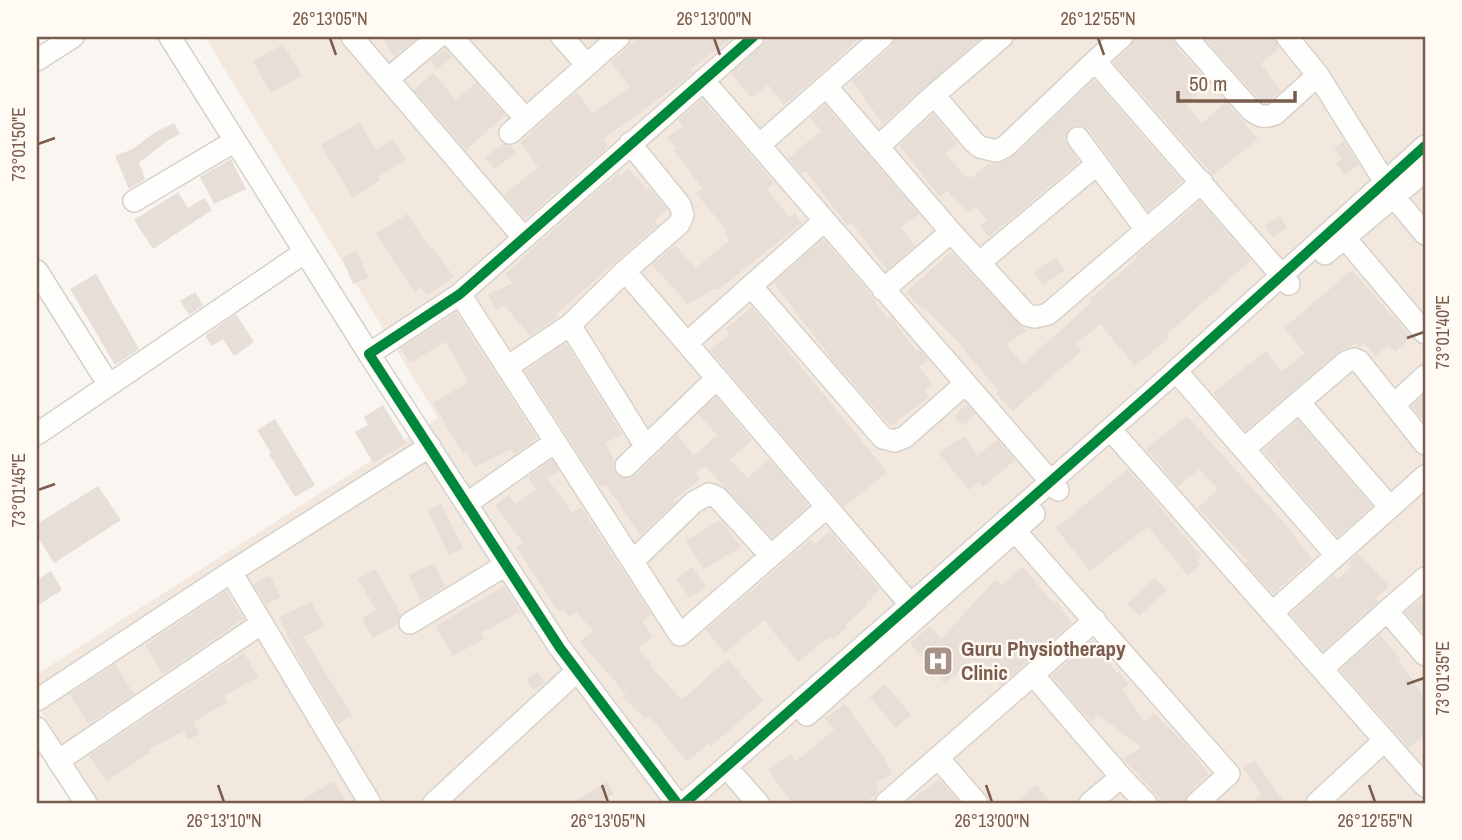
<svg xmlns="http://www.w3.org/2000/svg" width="1462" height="840" viewBox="0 0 1462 840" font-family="'Archivo Narrow',sans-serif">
<rect width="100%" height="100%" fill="#f9f5f0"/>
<path fill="#f2e8de" d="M205 37H1425V803H96L37 704V674L438 418Z"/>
<path fill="#e6ded7" d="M382 37H418L394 57Z
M639 37H733L691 69 693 72 678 85 603 139 608 147 525 219 504 195 538 167 520 142 532 133 531 132 577 92 592 113 630 87 611 62Z
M771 37H862L784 105 768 85 751 98 731 73Z
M895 37H982L883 124 852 81 891 47Z
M1135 37H1173L1176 46 1209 83 1186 104 1202 123 1226 102 1258 139 1213 175 1113 62 1131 47Z
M1203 37H1274L1279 48 1261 64 1281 91 1268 102H1262Z
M283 44 302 75 271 93 253 62Z
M445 49 452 57 437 69 430 61Z
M433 73 456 100 476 83 505 115 466 150 414 90Z
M1094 80 1182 181 1148 211 1089 130 1083 126 1076 125 1070 128 1065 139 1079 162 989 237 980 226 987 220 976 207 968 213 947 191 940 197 899 145 933 114 957 143 945 154 967 178 970 176 971 178 989 163 990 165 1001 163 1015 155Z
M702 99 774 183 767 189 789 217 795 213 802 223 718 290 717 288 686 305 682 297 652 265 675 245 696 268 730 240 724 233 727 231 696 193 702 188 674 151 677 149 667 137 683 126 678 120Z
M825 105 919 214 901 227 915 246 887 270 851 222 847 225 806 171 802 174 788 158 821 131 810 118Z
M359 122 376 150 392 139 406 159 378 177 380 180 353 198 321 145Z
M174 123 180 134 168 140 139 163 145 179 129 189 115 156 133 149 155 132Z
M1344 141 1359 165 1344 175 1336 164 1342 159 1334 148Z
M504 144 511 146 516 152 495 169 485 157Z
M231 159 246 189 214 204 200 177Z
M628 168 647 190 649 188 667 210 655 220 658 225 556 314 558 317 530 336 504 305 496 309 488 295 512 283 505 274 524 258 523 257 618 173 620 176Z
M178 192 188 208 204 198 212 210 153 249 134 220Z
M1200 201 1251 260 1166 335 1169 338 1135 366 1100 324 1076 344 1082 350 1013 411 996 393 998 390 957 341 924 307 922 309 906 292 951 252 1026 331 1006 345 1023 364 1092 302 1090 299 1138 258 1136 256Z
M407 214 431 250 433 248 454 277 427 295 421 287 415 292 376 234Z
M1280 216 1287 228 1273 237 1265 226Z
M823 239 864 286 888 319 891 317 916 351 919 349 928 360 919 367 932 384 924 390 929 397 891 426 834 362 774 283Z
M357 251 368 278 353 284 342 258Z
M1056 257 1065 270 1043 285 1034 273Z
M1352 270 1411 337 1395 352 1389 345 1376 356 1364 343 1359 347 1355 342 1351 347 1341 350 1245 431 1213 393 1266 351 1282 372 1305 353 1284 328Z
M96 274 139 349 115 365 70 289Z
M195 292 203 305 189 315 180 301Z
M752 307 887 472 844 507 710 350 730 334 725 329Z
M456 313 537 438 515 454 511 449 475 467 467 451 463 454 433 403 469 382 449 347 445 342 410 363 401 348Z
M236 314 254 342 234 356 223 339 212 346 205 336Z
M566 343 622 434 606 443 614 460 613 469 617 476 628 479 635 476 677 435 694 456 717 435 698 414 716 397 752 440 730 459 747 478 769 459 809 506 772 538 705 466 696 472 700 479 673 501 675 503 640 535 606 485 600 487 525 371Z
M1425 394V423L1412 406Z
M966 404 975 414 963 426 954 416Z
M383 405 406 443 373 463 355 432 368 425 364 417Z
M1187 416 1285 524 1312 559 1273 594 1245 563 1248 561 1198 508 1218 489 1199 469 1178 486 1146 449Z
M275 419 315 485 295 497 269 454 271 453 257 430Z
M1298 420 1372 506 1338 537 1263 450Z
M965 436 977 456 997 440 1015 460 983 487 979 482 969 490 939 453Z
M552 460 559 471 547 478 572 512 581 507 651 614 642 622 653 636 638 648 652 664 650 666 682 700 728 659 763 701 711 746 708 744 687 762 649 715 645 719 623 697 626 694 580 642 593 631 576 612 569 617 564 608 559 612 516 547 523 543 495 505 509 495 516 504 536 489 528 477Z
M1128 469 1202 557 1197 561 1200 565 1188 576 1148 526 1090 571 1056 528Z
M98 486 121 520 54 563 37 536V524Z
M441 504 463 548 449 555 428 511Z
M720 520 741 547 704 569 686 541Z
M830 531 880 590 866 603 868 605 845 625 847 627 833 640 830 636 798 662 764 620 725 653 706 630 811 539 815 544Z
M1358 553 1389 586 1376 598 1379 601 1323 651 1291 614 1334 575 1338 579 1351 567 1348 563Z
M434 563 445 586 421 601 409 575Z
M692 567 706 586 690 598 676 579Z
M1023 567 1054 604 1057 602 1072 623 1001 685 981 663 977 666 972 660 945 684 910 643 930 626 941 639 996 579 1002 585Z
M375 569 401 614 397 625 373 638 362 618 376 610 358 579Z
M51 571 62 590 37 606V580Z
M270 576 281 597 266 605 253 584Z
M1155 578 1167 590 1139 616 1127 604Z
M504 586 520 612 481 633 484 639 453 656 436 626Z
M226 591 243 619 163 674 145 645Z
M1420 600 1425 606V635L1405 612Z
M311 602 324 627 303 637 352 715 338 724 299 659 279 617Z
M1380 635 1401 660 1399 662 1425 697V734L1409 748 1340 670Z
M1093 640 1117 674 1119 672 1129 684 1122 689 1145 722 1154 713 1187 746 1209 774 1188 793 1184 803H1165L1123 759 1141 747 1098 715 1091 722 1051 676Z
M244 653 258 677 224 696 228 702 193 722 200 734 188 740 184 731 149 749 151 752 107 781 89 756 217 670Z
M115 664 134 694 88 724 70 694Z
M538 672 545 683 533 690 526 679Z
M885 684 911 715 896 728 870 697Z
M845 704 885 759 892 774 876 783 878 793 866 802 792 803 768 770 790 754 796 762 834 730 825 718Z
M1254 760 1285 803H1250L1262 794 1243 768Z
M939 779 959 803H907Z
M334 781 347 803H297Z
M607 782 614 794 599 803H571Z
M1036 785 1052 803H1014Z"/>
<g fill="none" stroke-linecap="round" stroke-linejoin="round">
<g stroke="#d7d1cb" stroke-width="24">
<path id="minor" d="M170 37 369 354
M352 37 523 237
M452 37 526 119
M562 37 587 65
M1186 37 1251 110C1260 117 1264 118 1275 114L1318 75
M1287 37 1318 75 1395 198 1425 234
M37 60 73 37
M1095 61 1122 37
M388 79 438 37
M703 80 1058 490
M826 86 951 232 1027 315 1035 317 1048 314 1202 182
M934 95 1002 37
M510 133 619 37
M1078 138 1146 230
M759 145 882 37
M878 147 934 95 973 141 980 147 996 151 1006 146 1095 61 1289 284
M134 201 235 141
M1345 238 1425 333
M1325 254 1425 171
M979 263 1097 164
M37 271 109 385
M625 271 679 224 683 215 680 205 630 143
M751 286 883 438 895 441 905 437 965 384
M883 290 951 232
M460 294 507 367 570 325 625 271 910 604
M570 325 646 447
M687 343 824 221
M507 367 680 635 827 507
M1183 379 1336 555
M1299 402 1389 506
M1395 404 1425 376
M1110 429 1425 786
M37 434 305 252
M1244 449 1346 362 1354 359 1359 361 1425 444
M626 466 717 378
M466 504 555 442
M1015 531 1229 774 1197 803
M633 561 694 502 709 494 717 497 771 556
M1387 611 1425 578
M1272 613 1425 476
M410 623 506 565
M1322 669 1387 611 1425 655
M1034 676 1121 777
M37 700 231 572
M807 715 1034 514
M37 728 86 803
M939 759 977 803
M58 761 262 623
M735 777 758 803
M370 803 231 572 430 446
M434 803 577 671
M677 803 560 648 369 354 460 294 753 37
M685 803 1158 387 1425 146
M886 803 1095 620
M1090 803 1121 777 1146 803
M1317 803 1385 740"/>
</g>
<use href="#minor" stroke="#fefefd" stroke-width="21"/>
<g stroke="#fffaf3" stroke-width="15">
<path id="cycleway" d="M677 803 560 648 369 354 460 294 753 37
M685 803 1158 387 1425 146"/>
</g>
<use href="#cycleway" stroke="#00873e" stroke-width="10"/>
</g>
<path fill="none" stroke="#7a5c4d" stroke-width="2.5" d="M330 38 336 55M714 38 720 55M1098 38 1104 55M38 144 55 138M1407 338 1424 332M38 490 55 484M1407 684 1424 678M218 785 224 802M602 785 608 802M986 785 992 802M1369 785 1375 802"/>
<defs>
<g id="hospital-square" transform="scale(1.575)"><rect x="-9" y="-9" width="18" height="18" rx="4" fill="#a69286" stroke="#fffaf3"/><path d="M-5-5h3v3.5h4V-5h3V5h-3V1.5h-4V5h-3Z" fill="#fff"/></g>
</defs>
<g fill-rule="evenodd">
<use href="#hospital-square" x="938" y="661"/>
</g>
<g text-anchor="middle" stroke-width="5" stroke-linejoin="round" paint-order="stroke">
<g font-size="21" font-weight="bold" fill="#7a5c4d" stroke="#fffaf3" text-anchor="start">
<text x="961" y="656">Guru Physiotherapy<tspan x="961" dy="24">Clinic</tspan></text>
</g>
</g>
<rect width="1462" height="840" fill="none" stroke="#fffaf3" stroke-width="77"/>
<path d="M1178 91v10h117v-10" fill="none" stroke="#7a5c4d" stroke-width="3.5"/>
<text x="1189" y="91" font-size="21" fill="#7a5c4d" stroke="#fffaf3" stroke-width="5" paint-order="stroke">50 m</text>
<rect x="38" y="38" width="1386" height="764" fill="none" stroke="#7a5c4d" stroke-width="2.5"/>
<g font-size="18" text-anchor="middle" fill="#7a5c4d">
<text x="330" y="25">26°13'05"N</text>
<text x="714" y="25">26°13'00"N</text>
<text x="1098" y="25">26°12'55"N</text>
<text transform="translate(19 144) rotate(-90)" y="6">73°01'50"E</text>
<text transform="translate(1443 332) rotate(-90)" y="6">73°01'40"E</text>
<text transform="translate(19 490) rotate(-90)" y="6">73°01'45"E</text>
<text transform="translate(1443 678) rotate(-90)" y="6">73°01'35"E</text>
<text x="224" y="827">26°13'10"N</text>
<text x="608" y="827">26°13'05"N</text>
<text x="992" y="827">26°13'00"N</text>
<text x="1375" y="827">26°12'55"N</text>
</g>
</svg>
